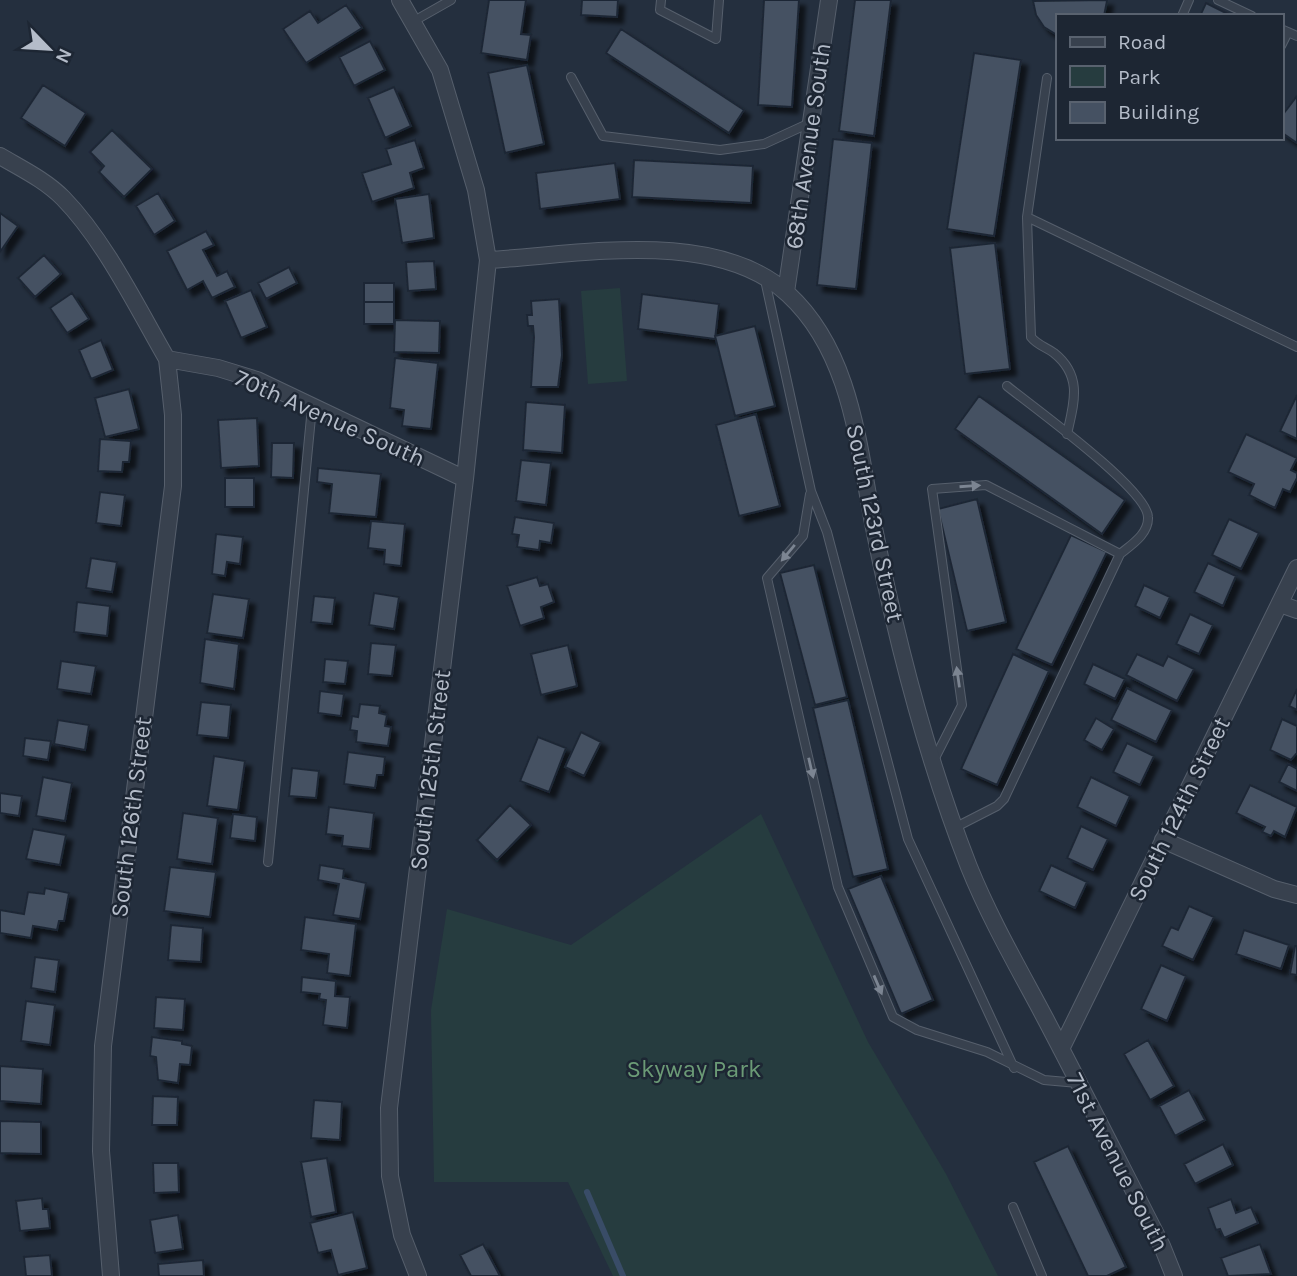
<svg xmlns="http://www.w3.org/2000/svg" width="1297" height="1276" viewBox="0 0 1297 1276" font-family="Karla,sans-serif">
<defs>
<filter id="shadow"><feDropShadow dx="6" dy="6" stdDeviation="2" flood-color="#0009"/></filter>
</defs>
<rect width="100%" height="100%" fill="#242f3e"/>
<path fill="#263c3f" d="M620 288 627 381 588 384 581 291Z
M761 814 868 1042 946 1174 998 1276H613L568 1182H434L431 1010 447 909 571 945Z"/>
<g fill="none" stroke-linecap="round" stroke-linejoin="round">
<path stroke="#394c67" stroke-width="6" d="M587 1192 623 1276"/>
</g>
<path fill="#455162" stroke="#1f2835" stroke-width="2" filter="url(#shadow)" d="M489 0H526L521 34 531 35 527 60 481 53Z
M582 0H618L617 17 581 15Z
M764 0H799L792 107 758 105Z
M855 0H891L874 136 839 131Z
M1033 1 1107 0V1L1104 16H1057V35L1044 27 1036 15Z
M1206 3 1232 16H1200Z
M346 5 362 28 306 63 283 29 310 11 318 23Z
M621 29 744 110 729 133 606 53Z
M370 41 385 70 354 86 339 57Z
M974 53 1021 60 994 236 947 229Z
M527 65 544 144 505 153 488 73Z
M43 85 86 113 65 146 21 118Z
M394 87 411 126 385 138 368 98Z
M1297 96V143L1281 132V117Z
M112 130 152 169 124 197 99 172 104 166 90 152Z
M833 139 872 143 856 289 817 285Z
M415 140 424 168 410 173 414 188 372 202 362 173 391 164 386 149Z
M634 160 753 166 751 203 632 197Z
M615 163 620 199 540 209 536 173Z
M158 193 175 221 154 235 136 206Z
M429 194 434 238 402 243 395 199Z
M0 213 18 226 0 252Z
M206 231 214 245 203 250 217 276 227 271 235 287 212 298 203 281 187 290 167 251Z
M995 243 1010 369 965 374 950 248Z
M44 255 61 274 35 297 18 278Z
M434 261 436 289 408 291 406 262Z
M289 267 297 283 266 299 258 283Z
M364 283H394V302H364Z
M251 290 267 327 241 338 225 301Z
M72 293 89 319 67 333 50 308Z
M642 294 719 304 715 339 638 329Z
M559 299 562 355 558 387H531L534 337 533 326H528L527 315H532L531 301Z
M364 302H394V324H364Z
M395 320 440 321 439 353 394 352Z
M755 326 775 406 735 416 715 336Z
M101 340 113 370 91 379 79 350Z
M395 358 438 363 431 429 402 426 404 410 390 408Z
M129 389 139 429 105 437 95 398Z
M1297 395V439L1280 431Z
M979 396 1125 500 1102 534 955 429Z
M526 402 565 405 562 453 523 450Z
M756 414 780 506 739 516 716 425Z
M257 418 259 466 221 468 218 420Z
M1246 434 1297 458 1291 470 1297 473V478L1290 492 1283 489 1275 508 1249 495 1254 484 1228 472Z
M100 439 131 441 129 462H123L122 472 98 471Z
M272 443H294L293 478 271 477Z
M521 460 551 463 546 505 516 501Z
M318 468 381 474 376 517 329 513 332 484 317 482Z
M225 478H254V507H225Z
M100 492 125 495 121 526 96 523Z
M977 499 1006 622 967 631 938 509Z
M515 517 554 523 551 543 540 541 539 550 517 547 519 535 512 534Z
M1229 519 1259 533 1241 569 1212 555Z
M371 521 405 524 401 566 384 564 385 550 368 548Z
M216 534 243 537 240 564 227 562 225 576 212 574Z
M1071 535 1107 552 1052 665 1016 649Z
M91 558 117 562 112 592 86 588Z
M1208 563 1236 576 1223 606 1194 592Z
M814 565 847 697 815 705 780 573Z
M537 577 540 586 548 584 554 602 541 607 544 618 520 626 507 586Z
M1144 585 1170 597 1160 618 1135 606Z
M374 593 399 597 394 629 369 625Z
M213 594 249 599 243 638 207 633Z
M314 596 335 598 332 624 311 622Z
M77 602 110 606 107 636 74 632Z
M1190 614 1213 625 1199 654 1176 644Z
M205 639 239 644 234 689 200 683Z
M371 643 396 645 392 676 368 674Z
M568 645 577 686 541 695 531 654Z
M1013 654 1049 671 997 785 961 769Z
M1137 654 1163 666 1168 656 1194 669 1177 701 1126 675Z
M325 659 348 661 345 684 323 682Z
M61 661 96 666 91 694 57 689Z
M1093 664 1125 679 1115 699 1084 684Z
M1127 688 1172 710 1156 742 1111 720Z
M1297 689V710L1289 706Z
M320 691 344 694 341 716 318 713Z
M848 700 888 869 853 877 813 708Z
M201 702 231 705 228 738 197 735Z
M360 704 380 706 379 713 387 715 385 726 391 727 388 746 356 742 357 731 350 730 352 716 358 717Z
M1096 718 1114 729 1102 750 1084 740Z
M1282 719 1297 726V753L1291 760 1270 750Z
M58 720 89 725 85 750 54 744Z
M581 732 601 742 584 776 565 767Z
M538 737 566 748 549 792 520 781Z
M25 738 51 741 48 760 23 756Z
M1127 743 1154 756 1140 785 1113 772Z
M348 752 385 757 383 775H377L375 788 344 784Z
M214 756 245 761 238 810 207 806Z
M1288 764 1297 769V791L1279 782Z
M292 768 319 771 316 798 289 796Z
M43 777 72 783 65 821 36 816Z
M1091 777 1130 796 1116 826 1077 807Z
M1250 785 1297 807 1285 837 1274 831 1271 836 1262 832 1265 827 1236 813Z
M0 793 22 796 19 816 0 813Z
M510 805 531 825 497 860 477 840Z
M329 807 374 813 370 849 342 846 343 836 326 834Z
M183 813 218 818 212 864 177 859Z
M233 814 257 817 255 841 230 838Z
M1081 826 1108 839 1093 870 1067 858Z
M33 829 66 835 60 865 26 859Z
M320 865 344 869 343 878 366 883 360 919 333 915 339 884 318 880Z
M1051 865 1087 882 1075 908 1039 891Z
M170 867 216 872 210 917 164 911Z
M881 876 933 1000 901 1014 848 889Z
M45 888 69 893 64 921H59L57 930 33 926 31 938 0 933V910L24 914 28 892 44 894Z
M1189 906 1214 917 1193 960 1162 946 1171 927 1178 930Z
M305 917 356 924 350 976 327 973 329 954 301 950Z
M171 925 203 928 201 962 168 960Z
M1244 930 1289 945 1281 969 1236 954Z
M1295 946H1297V975L1290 974Z
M35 957 59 960 55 992 31 988Z
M1161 965 1186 976 1167 1021 1141 1009Z
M302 977 336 981 335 996 350 997 347 1028 323 1025 326 1000 319 999 320 994 301 992Z
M156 997 185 999 183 1030 154 1028Z
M26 1001 55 1005 50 1045 21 1041Z
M152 1037 182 1041V1044L192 1046 190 1065 180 1064 178 1083 158 1080 156 1057 150 1056Z
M1148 1040 1174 1086 1150 1100 1124 1054Z
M0 1066 43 1069 41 1104 0 1101Z
M1189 1090 1205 1120 1175 1136 1159 1106Z
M153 1096 178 1097 177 1125H152Z
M314 1100 342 1102 340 1140 311 1138Z
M0 1121 41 1122V1154L0 1153Z
M1223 1144 1233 1165 1195 1184 1184 1164Z
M1068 1146 1126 1267 1107 1276H1088L1034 1162Z
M327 1158 336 1212 311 1217 301 1162Z
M153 1163H178L179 1192 154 1193Z
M42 1198 43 1209H48L50 1228 20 1231 16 1201Z
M1231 1199 1236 1213 1251 1207 1258 1223 1224 1238 1220 1229 1216 1230 1208 1208Z
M353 1212 367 1268 338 1275 331 1250 318 1253 310 1223Z
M178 1215 183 1249 155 1253 150 1220Z
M483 1244 500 1276H471L460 1255Z
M1260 1244 1271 1274 1228 1276 1221 1258Z
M50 1255 52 1276H26L24 1257Z
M203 1260 204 1276H159L158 1264Z"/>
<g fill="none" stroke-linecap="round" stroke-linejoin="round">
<g stroke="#565f6c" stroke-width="10">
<path id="lane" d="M661 0 660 10 716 39 719 0
M1218 0 1252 16
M1182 16 1189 0
M414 21 451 0
M1281 29 1297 36
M1281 46 1288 32
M571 77 603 136 720 150 764 144 812 122
M1047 78 1027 217 1031 337C1037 345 1046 347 1054 353 1083 376 1074 403 1067 434
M1027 217 1297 347
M765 280 811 491 827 532 908 839 1014 1068
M810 494 803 536 767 578 838 887 893 1017 917 1030 987 1052 1044 1080 1078 1083
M933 762 962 705 932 489 986 485 1120 554
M956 827 997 806 1004 799 1120 554C1131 545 1149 534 1148 517 1147 489 1033 407 1007 386
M268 862 312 407
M1013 1207 1042 1276"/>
</g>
<g stroke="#565f6c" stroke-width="18">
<path id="street" d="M400 0 440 70 476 190 488 260 465 479 389 1108 390 1176 402 1235 418 1276
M0 156C22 169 45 180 63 198 105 241 137 307 167 359L218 368 257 380 465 479
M488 260C578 255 715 227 788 294 851 352 858 444 873 523 896 639 926 757 969 867 990 919 1019 969 1045 1018 1085 1094 1123 1170 1162 1246L1174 1276
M786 292 829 0
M1280 604 1297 610
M1163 840 1274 889 1297 895
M1061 1049 1297 568
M111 1276 101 1151 103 1046 173 486V415L167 359"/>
</g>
<use href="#lane" stroke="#38414e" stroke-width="8"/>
<use href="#street" stroke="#38414e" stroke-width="16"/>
</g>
<defs><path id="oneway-solid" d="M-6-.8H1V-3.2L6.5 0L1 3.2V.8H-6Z" transform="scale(1.75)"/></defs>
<g fill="#7c8592">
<use href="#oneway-solid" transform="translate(970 486) rotate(-4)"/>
<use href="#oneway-solid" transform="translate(788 553) rotate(130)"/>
<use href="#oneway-solid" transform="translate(958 677) rotate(-98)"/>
<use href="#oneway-solid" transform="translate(811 768) rotate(77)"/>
<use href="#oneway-solid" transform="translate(878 985) rotate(67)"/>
</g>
<g text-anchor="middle" stroke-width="5" stroke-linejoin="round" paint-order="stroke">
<g font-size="24" fill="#b4bcc9" stroke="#1d2633">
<text transform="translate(808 146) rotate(-82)" y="8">68th Avenue South</text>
<text transform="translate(330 418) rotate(24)" y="8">70th Avenue South</text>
<text transform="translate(875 523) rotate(78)" y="8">South 123rd Street</text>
<text transform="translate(430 770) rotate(-83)" y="8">South 125th Street</text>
<text transform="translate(1179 809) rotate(-64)" y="8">South 124th Street</text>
<text transform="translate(131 817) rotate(-83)" y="8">South 126th Street</text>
<text transform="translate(1118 1162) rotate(63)" y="8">71st Avenue South</text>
</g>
<g font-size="24" fill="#6b9a76" stroke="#1d2633">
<text x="694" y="1077">Skyway Park</text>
</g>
</g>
<rect x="1056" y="14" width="228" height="126" fill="#1d2633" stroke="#59626f" stroke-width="2"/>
<rect x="1070" y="37" width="35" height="10" fill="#38414e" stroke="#59626f" stroke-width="2"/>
<text x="1118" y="49" font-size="21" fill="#b4bcc9">Road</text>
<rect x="1070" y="66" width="35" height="21" fill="#263c3f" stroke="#59626f" stroke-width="2"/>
<text x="1118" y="84" font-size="21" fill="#b4bcc9">Park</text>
<rect x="1070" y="102" width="35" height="21" fill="#455162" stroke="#59626f" stroke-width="2"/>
<text x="1118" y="119" font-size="21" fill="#b4bcc9">Building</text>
<g transform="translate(49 49) rotate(115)" stroke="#1d2633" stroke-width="5" paint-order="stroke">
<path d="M0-5L12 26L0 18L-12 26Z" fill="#b4bcc9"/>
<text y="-10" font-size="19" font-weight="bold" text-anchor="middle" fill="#b4bcc9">N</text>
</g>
</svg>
